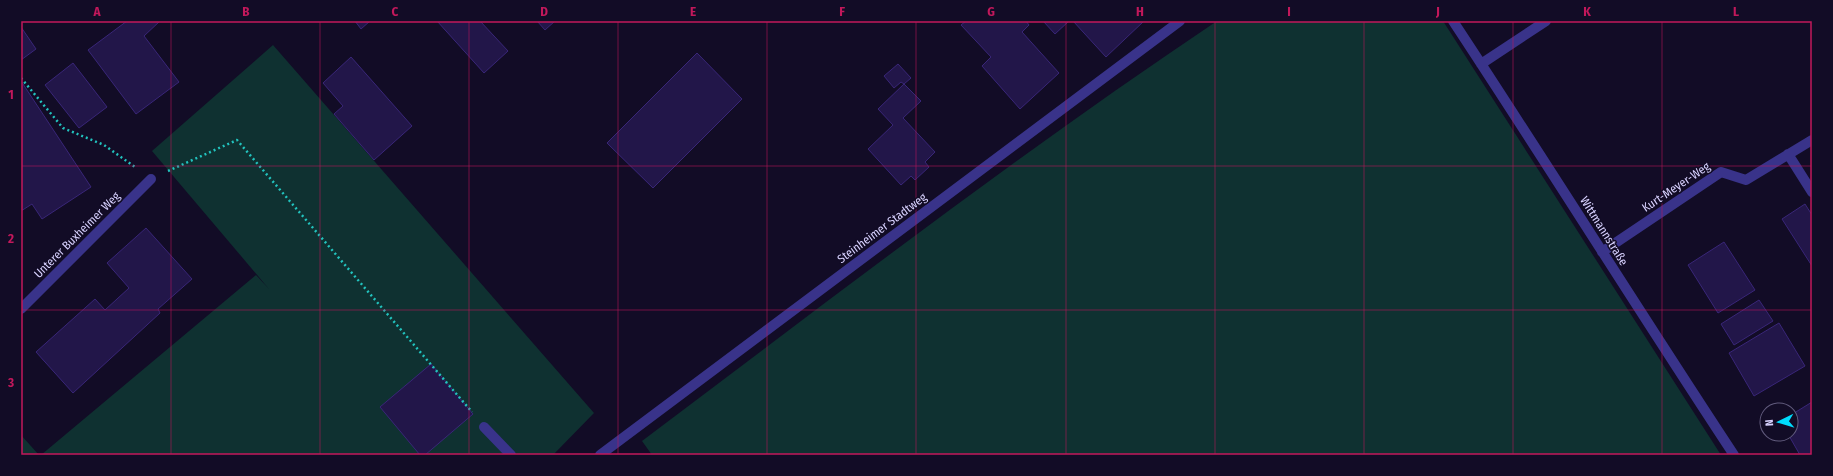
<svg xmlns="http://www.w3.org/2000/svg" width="1833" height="476" viewBox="0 0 1833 476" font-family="'Fira Sans Condensed',sans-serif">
<rect width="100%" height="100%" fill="#120c26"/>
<path fill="#0f3131" d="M1217 21H1443L1721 455H652L642 441C832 298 1020 153 1217 21Z
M273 45 594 413 553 455H41L256 275 269 289 152 151Z
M21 435 39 455H21Z"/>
<path fill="#221649" stroke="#392678" d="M127 21H160L144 36 179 82 136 114 88 50Z
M355 21H370L361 29Z
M437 21H480L508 51 484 73Z
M537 21H555L545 30Z
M966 21H1026L1029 25 1022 32 1059 73 1020 109 982 66 991 57 961 25Z
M1043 21H1069L1055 34Z
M1073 21H1144L1106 57Z
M21 27 36 49 21 60Z
M697 53 742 99 653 188 607 143Z
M351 57 412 126 374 160 334 114 343 106 323 83Z
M73 63 107 107 79 128 45 85Z
M898 64 911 78 904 84 921 101 903 118 935 152 925 162 929 167 915 180 911 176 901 185 868 149 893 125 878 109 904 84 901 82 894 88 884 76Z
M21 81 91 187 42 219 32 204 21 211Z
M1805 204 1812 215V266L1782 219Z
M146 228 192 279 158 309 160 313 73 393 36 352 95 299 105 310 129 288 107 263Z
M1724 242 1755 290 1718 313 1688 265Z
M1759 300 1773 321 1734 345 1721 324Z
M1779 323 1805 366 1754 396 1729 353Z
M431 364 473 414 425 455H420L380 407Z
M1812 402V453L1809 455H1800L1788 434H1791V415Z"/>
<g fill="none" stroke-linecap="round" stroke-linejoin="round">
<path stroke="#22c3be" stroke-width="2.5" stroke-dasharray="2 3" stroke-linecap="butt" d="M21 78 63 128 104 145 135 167
M168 171 237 140 472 412"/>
<path stroke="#39338a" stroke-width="10" d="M1453 21C1548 165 1639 311 1734 455
M1481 64 1546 21
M1788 154 1812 192
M1602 252 1721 172 1746 180 1812 140
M21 309 151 179
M484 427 511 455
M600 455 1180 21"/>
</g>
<path fill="none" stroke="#c2185b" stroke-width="1" stroke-opacity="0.55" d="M171 21V455M320 21V455M469 21V455M618 21V455M767 21V455M916 21V455M1066 21V455M1215 21V455M1364 21V455M1513 21V455M1662 21V455M21 166H1812M21 310H1812"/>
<g text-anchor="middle" stroke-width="3" stroke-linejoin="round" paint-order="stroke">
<g font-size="12" fill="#d8d2ff" stroke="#120c26">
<text transform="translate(1676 187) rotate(-34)" y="4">Kurt-Meyer-Weg</text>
<text transform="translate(882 228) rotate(-37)" y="4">Steinheimer Stadtweg</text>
<text transform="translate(1604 231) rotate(58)" y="4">Wittmannstraße</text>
<text transform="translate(77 235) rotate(-45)" y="4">Unterer Buxheimer Weg</text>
</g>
</g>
<rect width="1833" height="476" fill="none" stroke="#120c26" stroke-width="44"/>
<g transform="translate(1779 422) rotate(265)"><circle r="19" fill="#120c26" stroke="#615b7d"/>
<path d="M0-3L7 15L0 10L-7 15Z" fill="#00dcfd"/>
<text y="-6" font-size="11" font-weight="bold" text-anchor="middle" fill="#d8d2ff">N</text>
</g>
<rect x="22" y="22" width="1789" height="432" fill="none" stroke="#c2185b" stroke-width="1.5"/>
<g font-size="13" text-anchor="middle" font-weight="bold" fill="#c2185b">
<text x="97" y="16">A</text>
<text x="246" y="16">B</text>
<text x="395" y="16">C</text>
<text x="544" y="16">D</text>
<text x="693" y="16">E</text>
<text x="842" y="16">F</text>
<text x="991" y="16">G</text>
<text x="1140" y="16">H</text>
<text x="1289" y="16">I</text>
<text x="1438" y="16">J</text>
<text x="1587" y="16">K</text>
<text x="1736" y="16">L</text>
<text x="11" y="99">1</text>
<text x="11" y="243">2</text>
<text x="11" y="387">3</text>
</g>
</svg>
